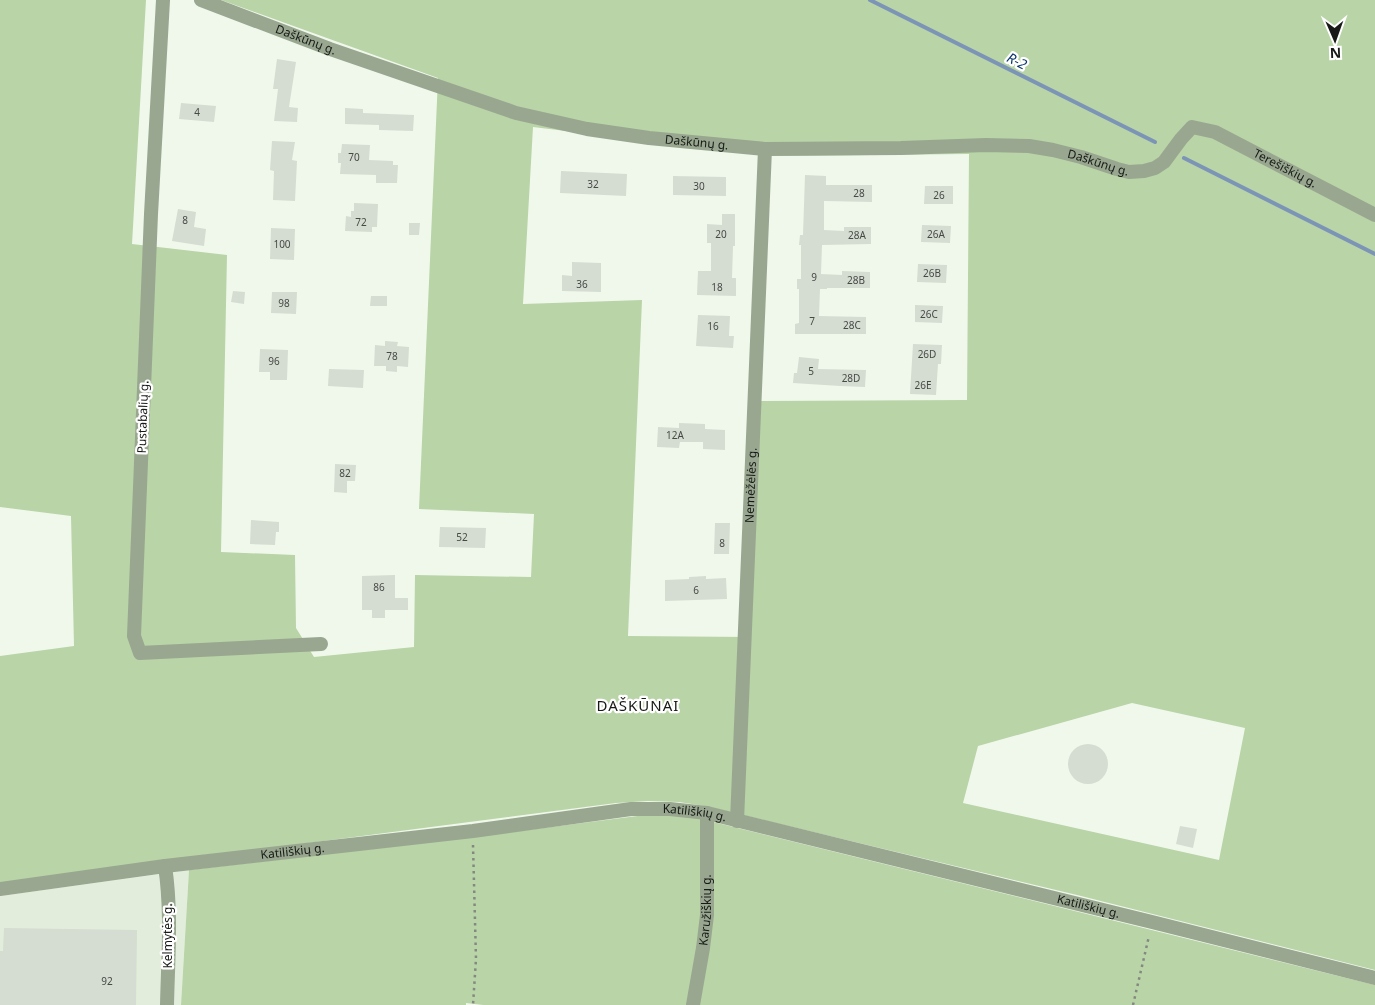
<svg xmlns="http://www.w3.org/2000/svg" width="1375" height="1005" viewBox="0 0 1375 1005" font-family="'Noto Sans',sans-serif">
<rect width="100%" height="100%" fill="#f0f8ec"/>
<path fill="#e2eedb" d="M189 870 181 1005H0V896Z"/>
<path fill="#b9d4a7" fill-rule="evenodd" d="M0 0H146L132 244 227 255 221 552 295 555 296 628 314 657 414 647 415 575 531 577 534 514 419 509 438 78 221 0H1375V970L1077 895 705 806 679 802 648 801 616 803 0 883V656L74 646 71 516 0 507ZM533 127 771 156 969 154 967 400 761 401 749 637 628 636 642 300 523 304ZM1132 703 1245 728 1219 860 963 803 978 746Z
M653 814 693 817 1375 985V1005H483L466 1003V1005H181L189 870 466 838Z"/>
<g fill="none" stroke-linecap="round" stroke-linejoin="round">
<path stroke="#7c95b7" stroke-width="4" d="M870 0 1155 142
M1184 158 1375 254"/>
</g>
<path fill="#d5dcd1" d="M277 59 296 62 289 107 298 108 297 122 274 121 278 89H273Z
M181 103 216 106 214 122 179 119Z
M345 108 363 109V113L414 115 413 131 379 130V125L345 124Z
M272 141 295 142 292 160 297 161 295 201 273 200 274 171 270 170Z
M342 144 370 145 369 160 393 161V165H398L397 183H376V175L340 174 341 163H338V153H341Z
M561 171 627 174 626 196 560 193Z
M805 175 826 176V185H872V202L824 201V230L844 231V227H871V244L822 245 821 274 842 275V271L870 272V288H827V289H820L819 316 866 317V334H795V324L799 323V289H797V279H801V245H799L800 235H803Z
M673 176 726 177V196L673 195Z
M925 186H953V204H924Z
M354 203 378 204 377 227H372V232L345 231 346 216 351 217V211H354Z
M178 209 196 212 194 227 206 229 204 246 172 241Z
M722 214H735V246H733L732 278H736V296L697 295 698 271H711V243H707V224L722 225Z
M409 223H420L419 235H409Z
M922 225 951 226 950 243 921 242Z
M271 228 295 229 294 260 270 259Z
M572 262 601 263V292L562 291V275L572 276Z
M918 264 947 265 946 283 917 282Z
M233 291 245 292 244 304 231 302Z
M272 292H297L296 314 271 313Z
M371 296H387V306H370Z
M915 305 943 306 942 323 915 322Z
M698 315 730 316 729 336H734L733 348 696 346Z
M385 341 398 342 397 346 409 347 408 367 397 366V372L386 371V366H374L375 345 385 346Z
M913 344 942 345 941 364H938L936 395 910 394Z
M260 349 288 350 287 380H270V372H259Z
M799 357 819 359 818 369 866 370 865 387 840 386 793 383 794 373H797Z
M329 369 364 370 363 388 328 386Z
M679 423 705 424V429L725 430V450L703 449V442H680L679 448 657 447 658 427 679 428Z
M335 464 356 465 355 481H347V493L334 492Z
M251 520 279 522V532H276L275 545 250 544Z
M715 523H730L729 554H714Z
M440 527 486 528 485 548 439 547Z
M395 575V598H408V610H385V618H372V610H362V576Z
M706 576V579L726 578 727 599 665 601V580L689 579V577Z
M1068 764a20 20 0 1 1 40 0a20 20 0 1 1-40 0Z
M1180 826 1197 829 1193 848 1176 844Z
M4 928 137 930 136 1005H0V951H3Z"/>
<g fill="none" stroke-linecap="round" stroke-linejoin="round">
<path stroke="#838880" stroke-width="2.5" stroke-dasharray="2.5 4" stroke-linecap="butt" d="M473 845 476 959 473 1005
M1133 1005 1149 936"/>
<g stroke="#99a790" stroke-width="14">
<path d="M163 0 151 214 134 636 140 653 321 644"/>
<path id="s1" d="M201 0 330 49 516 113 587 129 649 138 765 149 901 148 986 145 1029 146 1053 150 1081 157 1117 169 1129 172 1144 171 1155 168 1164 162 1181 139 1192 127 1215 132 1375 215"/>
<path id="s2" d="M737 821 765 149"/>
<path d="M165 866C172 912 168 959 167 1005"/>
<path id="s3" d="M0 889 165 866 473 831 631 809H670L707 813 1152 922 1375 978"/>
<path id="s4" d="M693 1005 703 948 707 915V813"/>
</g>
</g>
<g text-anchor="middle" stroke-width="4.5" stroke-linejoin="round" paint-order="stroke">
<g font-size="10" fill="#464a45">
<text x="197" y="116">4</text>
<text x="354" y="161">70</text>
<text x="593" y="188">32</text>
<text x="699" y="190">30</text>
<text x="859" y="197">28</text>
<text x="939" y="199">26</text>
<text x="185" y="224">8</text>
<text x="361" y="226">72</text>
<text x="721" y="238">20</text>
<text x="936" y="238">26A</text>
<text x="857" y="239">28A</text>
<text x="282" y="248">100</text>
<text x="932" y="277">26B</text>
<text x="814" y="281">9</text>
<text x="856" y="284">28B</text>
<text x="582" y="288">36</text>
<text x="717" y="291">18</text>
<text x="284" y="307">98</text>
<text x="929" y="318">26C</text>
<text x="812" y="325">7</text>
<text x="852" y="329">28C</text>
<text x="713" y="330">16</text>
<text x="927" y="358">26D</text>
<text x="392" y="360">78</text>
<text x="274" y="365">96</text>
<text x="811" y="375">5</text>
<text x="851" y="382">28D</text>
<text x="923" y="389">26E</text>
<text x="675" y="439">12A</text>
<text x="345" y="477">82</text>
<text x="462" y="541">52</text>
<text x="722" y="547">8</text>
<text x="379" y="591">86</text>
<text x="696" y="594">6</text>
<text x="107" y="985">92</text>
</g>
<g font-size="12" fill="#171a16" stroke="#fff">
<text dy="4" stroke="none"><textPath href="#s1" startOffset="112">Daškūnų g.</textPath></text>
<text dy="4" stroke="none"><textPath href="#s1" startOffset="518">Daškūnų g.</textPath></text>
<text dy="4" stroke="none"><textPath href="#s1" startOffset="922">Daškūnų g.</textPath></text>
<text dy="4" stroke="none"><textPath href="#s1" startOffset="1139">Terešiškių g.</textPath></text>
<text transform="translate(143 417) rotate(-88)" y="4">Pustabalių g.</text>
<text dy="4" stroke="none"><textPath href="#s2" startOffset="336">Nemėžėlės g.</textPath></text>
<text dy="4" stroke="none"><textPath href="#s3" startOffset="700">Katiliškių g.</textPath></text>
<text dy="4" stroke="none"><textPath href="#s3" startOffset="295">Katiliškių g.</textPath></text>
<text dy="4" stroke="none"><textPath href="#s3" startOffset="1105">Katiliškių g.</textPath></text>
<text dy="4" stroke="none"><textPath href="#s4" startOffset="96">Karužiškių g.</textPath></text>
<text transform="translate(168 936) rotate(-90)" y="4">Kelmytės g.</text>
</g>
<g font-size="14" font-style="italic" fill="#09346d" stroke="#fff">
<text transform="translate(1017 61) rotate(27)" y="5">R-2</text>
</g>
<g font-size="15" letter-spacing="1" fill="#171a16" stroke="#fff">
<text x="638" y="711">DAŠKŪNAI</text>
</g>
</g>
<g transform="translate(1335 40) rotate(178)" stroke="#ffffff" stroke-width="4" paint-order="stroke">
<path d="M0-4L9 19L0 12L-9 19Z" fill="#171a16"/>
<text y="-8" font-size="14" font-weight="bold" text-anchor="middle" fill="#171a16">N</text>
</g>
</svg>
